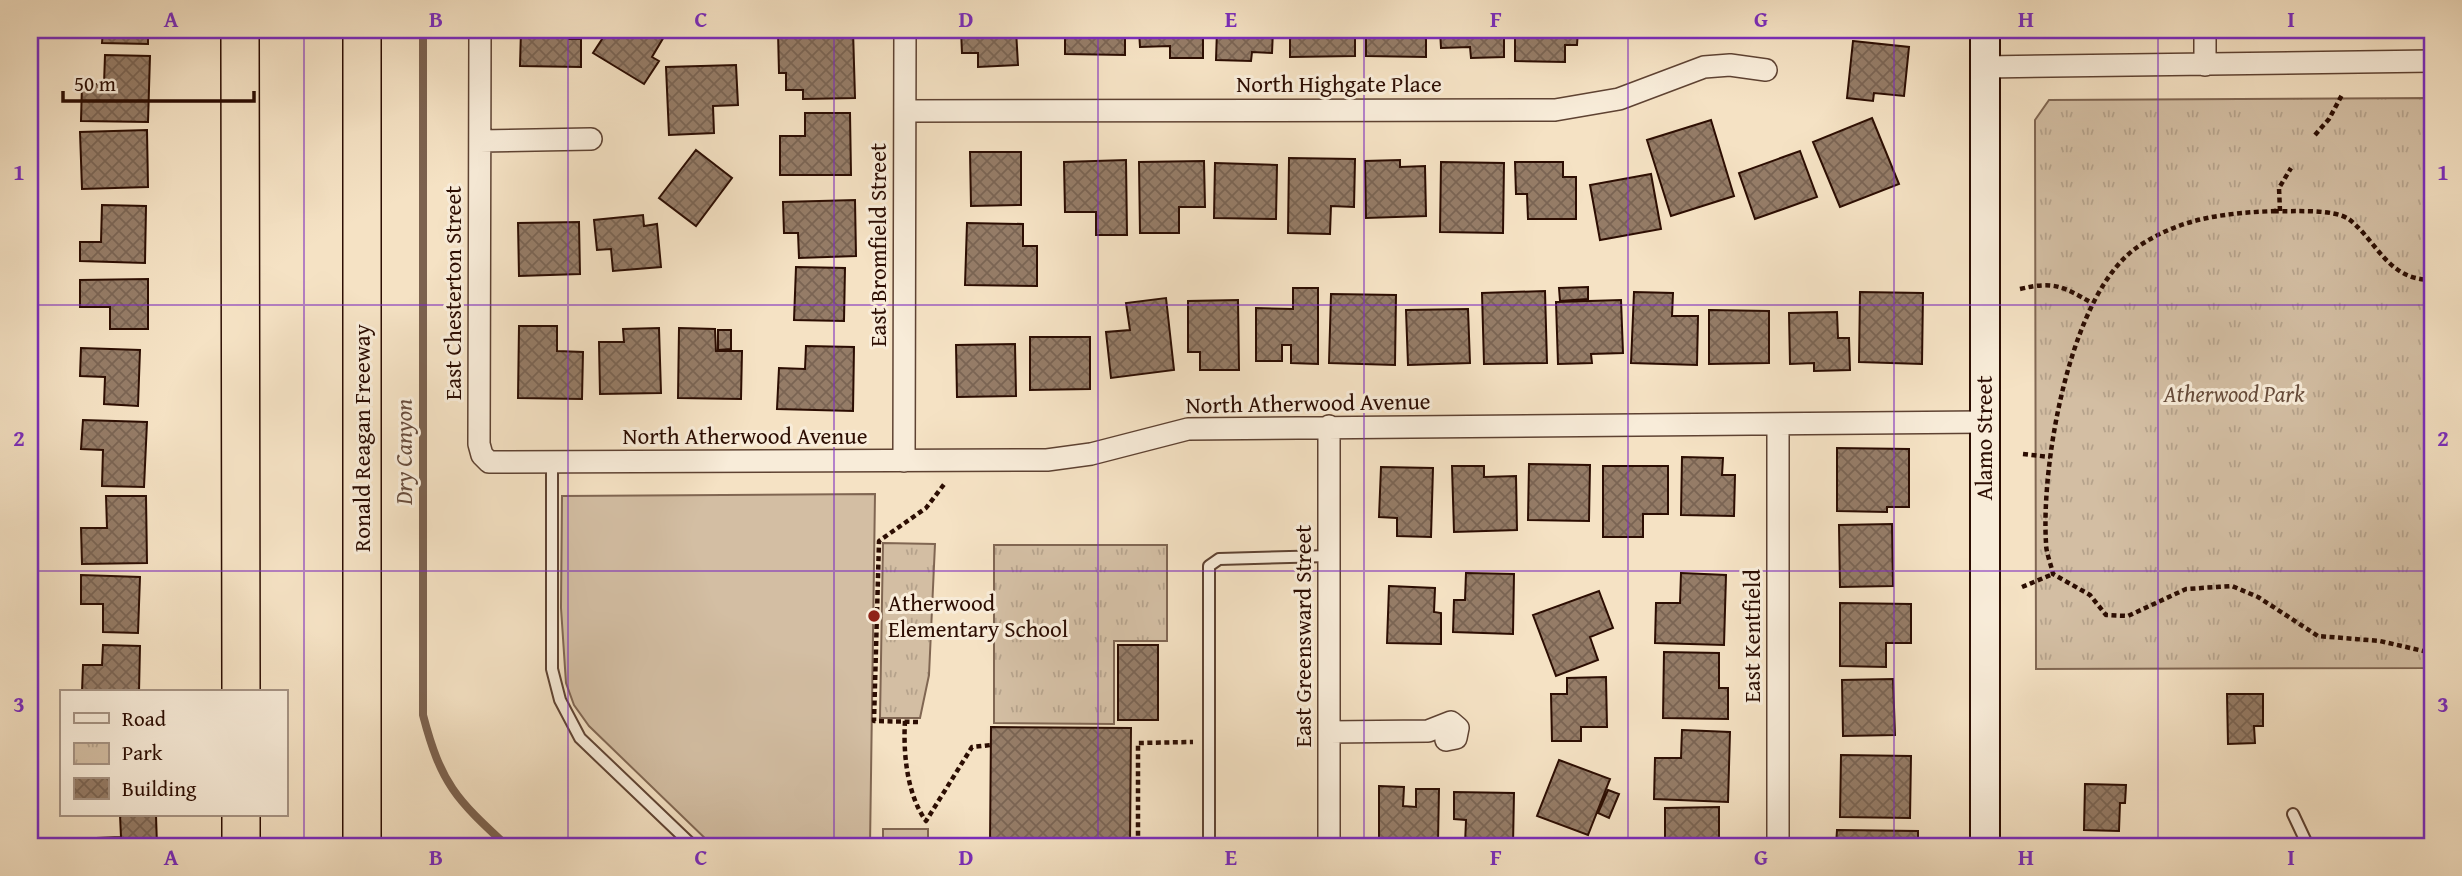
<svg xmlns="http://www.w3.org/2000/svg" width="2462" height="876" viewBox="0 0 2462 876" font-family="'Gentium Book Plus',serif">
<defs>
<pattern id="park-tufts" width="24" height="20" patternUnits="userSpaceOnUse" patternTransform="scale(1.75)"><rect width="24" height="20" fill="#d3bea3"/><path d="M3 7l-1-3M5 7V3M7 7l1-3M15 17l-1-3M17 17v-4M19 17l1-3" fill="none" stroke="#b5a28b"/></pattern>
<pattern id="building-cross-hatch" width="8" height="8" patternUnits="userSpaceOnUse" patternTransform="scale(1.75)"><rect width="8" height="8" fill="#957c67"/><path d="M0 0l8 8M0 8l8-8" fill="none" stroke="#7a6453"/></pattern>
</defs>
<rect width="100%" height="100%" fill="#f5e2c4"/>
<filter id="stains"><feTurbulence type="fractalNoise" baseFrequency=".00286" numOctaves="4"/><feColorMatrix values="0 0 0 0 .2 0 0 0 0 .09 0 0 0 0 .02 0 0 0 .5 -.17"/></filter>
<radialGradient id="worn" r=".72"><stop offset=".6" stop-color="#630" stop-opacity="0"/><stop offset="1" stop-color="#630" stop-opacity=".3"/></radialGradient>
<path fill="#d3bea3" stroke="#806652" stroke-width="2" d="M875 494 870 846H713L589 726 574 705 566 683 561 608 562 496Z
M883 829H928V846H883Z"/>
<path fill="url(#park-tufts)" stroke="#806652" stroke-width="2" d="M2432 98V668L2036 669 2035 120 2049 100Z
M883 543 935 544 929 675 920 718H880Z
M994 545H1167V641H1114V724L994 723Z"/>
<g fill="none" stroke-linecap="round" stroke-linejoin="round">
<path stroke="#7c624f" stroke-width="8" d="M423 30V715C441 784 456 799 507 846"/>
</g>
<path fill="url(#building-cross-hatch)" stroke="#2c0d02" stroke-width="2" d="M103 30H148V44L102 43Z
M521 30H569V39H581V67L520 66Z
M608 30H668L652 57 659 61 644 84 593 53Z
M853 30 855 98 803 99V90H786V73H779L778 32Z
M961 30H1016L1018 65 978 67V53H962Z
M1065 30H1125V55L1065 54Z
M1139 30H1203V58H1170V46L1140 47Z
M1217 30H1273L1272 53 1252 52 1251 61 1216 60Z
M1290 30H1355V56L1290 57Z
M1366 30H1426V57L1366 56Z
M1440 30H1504V57L1471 58 1470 47 1441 48Z
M1515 30H1578L1577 45H1565V62L1515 61Z
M1598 30H1638L1600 37Z
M1853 41 1909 47 1904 96 1874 93 1873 101 1847 98Z
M105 55 150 56 148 122 81 121 82 84H104Z
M736 65 738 105 713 106 714 133 669 135 666 67Z
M805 113H850L851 175H780V136H805Z
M1872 118 1899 184 1840 207 1813 142Z
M1711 120 1734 196 1671 216 1647 140Z
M147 130 148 187 82 189 80 132Z
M696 150 732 178 696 226 659 198Z
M1800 151 1817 197 1755 219 1739 173Z
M970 152H1021V205L971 206Z
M1289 158 1355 159 1354 207 1331 206 1330 234 1288 233Z
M1126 160 1127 235H1096V212H1065L1064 162Z
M1400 160V167L1425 166 1426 216 1366 218 1365 161Z
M1204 161 1205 207H1179V233H1140L1139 162Z
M1441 162 1504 163 1503 233 1440 232Z
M1515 162H1563V177H1576V219H1528L1527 194H1516Z
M1215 163 1277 165 1276 219 1214 218Z
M1651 174 1661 229 1600 240 1590 185Z
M855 200 856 256 799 258 798 233H784L783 202Z
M102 205 146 206 145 263 80 261V242H101Z
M643 215 644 226 657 224 661 267 613 271 611 249 597 250 594 220Z
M579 222 580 274 519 276 518 223Z
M967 223 1023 224V246H1037V286L965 285Z
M796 267 845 268 844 321 794 320Z
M148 279V329H110V307H80V280Z
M1588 287V299L1560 301 1559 288Z
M1293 288H1318V364L1291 363V345H1282V361H1256V308L1293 309Z
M1545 291 1547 363 1484 364 1482 293Z
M1634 292 1673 293 1672 316H1698L1697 365 1631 363Z
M1860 292 1923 293 1922 364 1859 362Z
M1331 294 1396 295 1395 365 1329 363Z
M1166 298 1174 370 1111 378 1106 332 1130 330 1126 303Z
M1238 300 1239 370H1200V352H1188V301Z
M1621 300 1623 353 1591 354 1592 363 1558 364 1556 302Z
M1468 309 1470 363 1408 365 1406 310Z
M1709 310 1769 311V363L1709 364Z
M1837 312 1838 338H1849L1850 370 1814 371V363L1790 364 1789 313Z
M519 326H557V351L583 352 582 399 518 398Z
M659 328 661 393 600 394 599 342H624L623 329Z
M679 328 715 329 716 351H742L741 399 678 398Z
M718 330H731V349L718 350Z
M1030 337H1090V389L1030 390Z
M1015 344 1016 396 957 397 956 345Z
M806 346 854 347 853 411 777 409 779 368 805 369Z
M81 348 140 350 138 406 104 404 105 377 80 376Z
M83 420 147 422 144 487 102 486 103 450 81 449Z
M1837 448 1909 449V507H1887V512L1837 511Z
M1682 457 1723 458 1722 475H1735L1734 516 1681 515Z
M1529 464 1590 465 1589 521 1528 520Z
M1452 466H1484V477L1516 476 1517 530 1454 532Z
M1603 466H1668V514H1643V537H1603Z
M1381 467 1433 468 1431 537 1397 536V518L1379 517Z
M106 496H146L147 563 82 564 81 528H107Z
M1892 524 1893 586 1840 587 1839 525Z
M1466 573 1514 574 1513 634 1453 632 1454 600H1465Z
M1681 573 1726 575 1724 645 1655 643 1656 603H1680Z
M81 575 140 577 138 633 103 632V604H81Z
M1389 586 1435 588 1434 612 1441 613V644L1387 643Z
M1599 591 1613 628 1590 637 1598 660 1556 676 1533 615Z
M1840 603 1911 604V643H1886V667L1840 666Z
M103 645 140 646 139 692H82L83 665H102Z
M1118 645H1158V720H1118Z
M1664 652 1719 653V688H1728V719L1663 718Z
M1606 677 1607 727H1581V741H1552L1551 694H1567V678Z
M1893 679 1895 735 1843 736 1842 680Z
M2227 694H2263V726H2254L2255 743 2228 744Z
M991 727 1131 728 1130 845 1143 846H990Z
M1682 730 1730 732 1728 802 1654 799 1655 758H1681Z
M1841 755 1911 756 1910 818 1840 817Z
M1559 760 1610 779 1588 835 1537 816Z
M2085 784 2126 785 2125 803H2120L2119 831 2084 830Z
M1379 786 1404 787 1403 806 1416 807V789H1439L1438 842 1379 841Z
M1608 790 1619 794 1609 818 1598 813Z
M1454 792 1514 793 1513 845 1465 844 1466 820 1454 819Z
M1719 807V839H1727V846H1665V808Z
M120 815H156L157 846H97V838L121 837Z
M1837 830 1918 831V846H1836Z"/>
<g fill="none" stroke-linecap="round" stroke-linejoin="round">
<g stroke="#5e4232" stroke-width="14">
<path id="service" d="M552 464V669L560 700 580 738 693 846
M2293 814 2308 846
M1209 846V566L1219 559 1329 556"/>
</g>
<g stroke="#5e4232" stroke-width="24">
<path id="minor" d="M480 30 479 444 482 455 489 462 1047 460 1091 454 1188 429 1984 422
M2205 30V65
M1985 67 2432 61
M905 111 1555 110 1619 99 1704 67 1730 65 1766 70
M480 141 591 139
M1329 426V846
M904 461 905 30
M1329 732 1428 731 1451 722 1458 728 1456 738 1446 740
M1778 846V426"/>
</g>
<g stroke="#2c0d02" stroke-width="32">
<path id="secondary" d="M1985 846V30"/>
</g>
<g stroke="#2c0d02" stroke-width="40">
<path id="motorway" d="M240 30 241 692
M362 30V846
M241 815V846"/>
</g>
<path stroke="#2c0d02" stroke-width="4.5" stroke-dasharray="5 3.5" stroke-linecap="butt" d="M2315 135 2329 119 2343 93
M2274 211C2293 212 2335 208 2350 220 2378 243 2388 280 2432 280
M2276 211C2226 213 2183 217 2139 246 2070 291 2041 464 2046 543 2046 553 2051 564 2053 574L2090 595 2106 615 2128 616 2186 589 2232 586 2258 597 2318 636 2380 641 2432 653
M2280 211 2279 188 2291 168
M2020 289C2054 281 2062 286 2092 303
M2023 454 2050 457
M2022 587 2053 574
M905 721C903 753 907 795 926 821L972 747 991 745
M918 722 874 721 879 541 926 508 945 483
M1155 846 1154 842 1138 841V743L1193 742"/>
<use href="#service" stroke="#f8ecd9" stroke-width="10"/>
<use href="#minor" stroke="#f8ecd9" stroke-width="21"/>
<use href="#secondary" stroke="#f8ecd9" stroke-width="28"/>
<use href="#motorway" stroke="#f5e2c4" stroke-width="37"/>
</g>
<path fill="none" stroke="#7b2cbf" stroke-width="2" stroke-opacity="0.55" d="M304 30V846M568 30V846M834 30V846M1098 30V846M1364 30V846M1628 30V846M1894 30V846M2158 30V846M30 305H2432M30 571H2432"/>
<circle fill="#8f2418" stroke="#f8ecd9" stroke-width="2.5" cx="874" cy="616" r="7"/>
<g text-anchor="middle" stroke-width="6" stroke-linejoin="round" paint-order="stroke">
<g font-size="23" fill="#2c0d02" stroke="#f8ecd9">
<text x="1339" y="92">North Highgate Place</text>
<text transform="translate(878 245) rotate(-90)" y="8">East Bromfield Street</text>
<text transform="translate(453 293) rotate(-90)" y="8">East Chesterton Street</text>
<text transform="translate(1308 403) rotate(-1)" y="8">North Atherwood Avenue</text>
<text x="745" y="444">North Atherwood Avenue</text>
<text transform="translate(362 438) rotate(-90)" y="8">Ronald Reagan Freeway</text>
<text transform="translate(1984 438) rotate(-90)" y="8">Alamo Street</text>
<text transform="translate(1303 636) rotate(-90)" y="8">East Greensward Street</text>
<text transform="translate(1752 636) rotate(-90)" y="8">East Kentfield</text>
</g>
<g font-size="23" font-style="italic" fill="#664b3a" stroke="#f8ecd9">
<text x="2234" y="402">Atherwood Park</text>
</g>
<g font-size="23" fill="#2c0d02" stroke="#f8ecd9" text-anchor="start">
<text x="888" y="611">Atherwood<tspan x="888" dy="26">Elementary School</tspan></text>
</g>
<g font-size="24" font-style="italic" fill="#684c3c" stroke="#f8ecd9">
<text transform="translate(404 452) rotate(-90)" y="8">Dry Canyon</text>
</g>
</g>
<rect width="2462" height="876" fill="none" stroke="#f5e2c4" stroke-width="77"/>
<rect x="60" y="690" width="228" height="126" fill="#f8ecd9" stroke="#a69383" stroke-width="2"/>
<rect x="74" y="713" width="35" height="10" fill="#f8ecd9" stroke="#a69383" stroke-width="2"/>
<text x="122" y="726" font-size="21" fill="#2c0d02">Road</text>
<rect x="74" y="743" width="35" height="21" fill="url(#park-tufts)" stroke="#a69383" stroke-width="2"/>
<text x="122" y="760" font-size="21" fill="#2c0d02">Park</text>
<rect x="74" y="778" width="35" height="21" fill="url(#building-cross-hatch)" stroke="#a69383" stroke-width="2"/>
<text x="122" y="796" font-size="21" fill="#2c0d02">Building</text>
<path d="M63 91v10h191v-10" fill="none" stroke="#2c0d02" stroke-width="3.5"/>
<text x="74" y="91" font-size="21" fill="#2c0d02" stroke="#f8ecd9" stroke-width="5" paint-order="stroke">50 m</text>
<rect x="38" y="38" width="2386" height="800" fill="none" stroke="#7b2cbf" stroke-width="2.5"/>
<g font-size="23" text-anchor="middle" font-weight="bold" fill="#7b2cbf">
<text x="171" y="27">A</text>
<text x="436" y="27">B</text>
<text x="701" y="27">C</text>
<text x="966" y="27">D</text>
<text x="1231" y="27">E</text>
<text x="1496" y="27">F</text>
<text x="1761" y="27">G</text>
<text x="2026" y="27">H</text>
<text x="2291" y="27">I</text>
<text x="19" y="180">1</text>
<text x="2443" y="180">1</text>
<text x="19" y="446">2</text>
<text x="2443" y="446">2</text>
<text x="19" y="712">3</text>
<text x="2443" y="712">3</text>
<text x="171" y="865">A</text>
<text x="436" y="865">B</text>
<text x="701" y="865">C</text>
<text x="966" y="865">D</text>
<text x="1231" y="865">E</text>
<text x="1496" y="865">F</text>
<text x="1761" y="865">G</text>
<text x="2026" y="865">H</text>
<text x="2291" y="865">I</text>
</g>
<rect width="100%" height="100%" filter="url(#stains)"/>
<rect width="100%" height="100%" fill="url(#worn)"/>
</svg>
